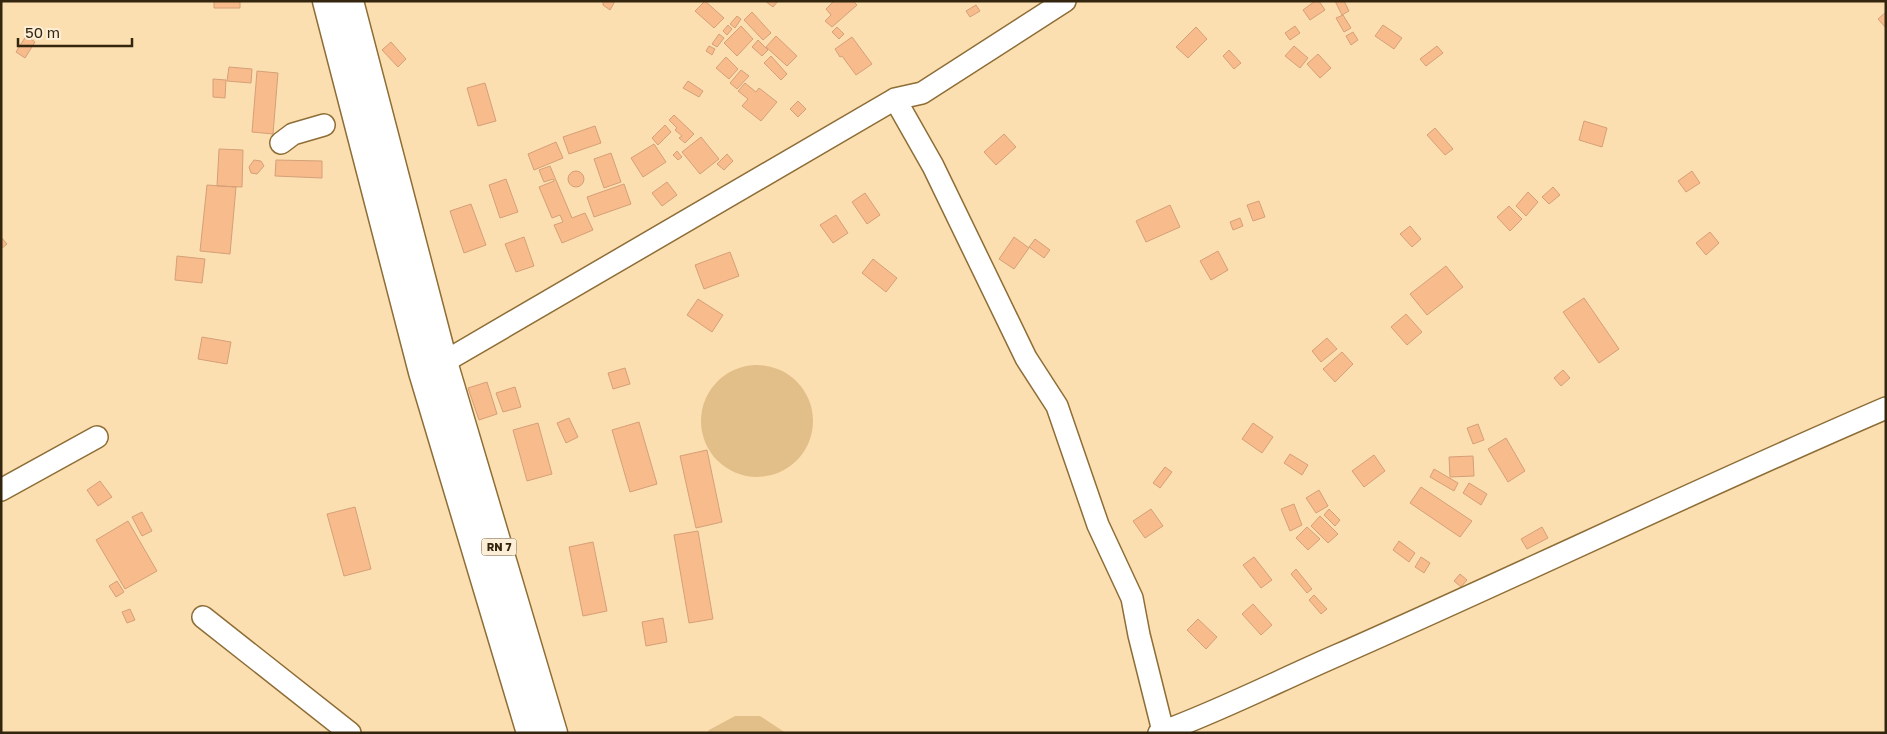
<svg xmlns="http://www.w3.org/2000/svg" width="1887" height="734" viewBox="0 0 1887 734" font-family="'Golos Text',sans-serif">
<rect width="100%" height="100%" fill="#fcdfb1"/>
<path fill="#e2bf88" d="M701 421a56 56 0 1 1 112 0a56 56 0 1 1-112 0Z
M735 716H760L786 733H707L709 730Z"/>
<path fill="#f7bb8c" stroke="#d5a077" d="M214 1H240V8H214Z
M603 1H615L610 10 603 5Z
M705 1 724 18 714 28 695 11Z
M765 1H778L773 7Z
M834 1H853L857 5 832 27 825 21 831 15 826 9Z
M1315 1H1319L1325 10 1310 20 1303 10Z
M1335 1H1344L1349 11 1342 15Z
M976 5 980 11 970 17 966 11Z
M752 12 771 33 763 40 744 20Z
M1886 12V28L1878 19Z
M1343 15 1351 28 1344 32 1336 18Z
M737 16 741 19 735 28 730 24Z
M728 25 732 29 727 35 723 31Z
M1383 25 1402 38 1394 49 1375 36Z
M741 26 753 39 737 56 724 43Z
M1295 26 1300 33 1290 40 1285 33Z
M837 27 844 34 839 39 832 32Z
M1196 27 1207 39 1188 58 1176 47Z
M1353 32 1358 40 1351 45 1346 36Z
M719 34 724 38 717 47 712 44Z
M26 36 35 42 25 58 16 52Z
M776 36 797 56 787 66 766 47Z
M852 37 872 64 856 75 842 56 840 57 835 49Z
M758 40 768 50 762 56 752 47Z
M391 42 406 59 398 67 382 50Z
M709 46 715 49 712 55 706 51Z
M1294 46 1308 58 1300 68 1285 56Z
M1437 46 1443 53 1426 66 1420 59Z
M1229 50 1241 63 1234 69 1223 56Z
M1318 54 1331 68 1320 78 1307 64Z
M771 56 787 74 781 80 764 63Z
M726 57 738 69 729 79 716 68Z
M229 67 252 69 251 83 227 81Z
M741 70 749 76 737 89 730 83Z
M257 71 278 73 273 134 252 132Z
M213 79 226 80 225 98 213 97Z
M688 81 703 91 699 97 683 88Z
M485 83 496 121 478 126 467 88Z
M745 83 756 92 759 88 777 102 761 121 742 106 748 99 738 91Z
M798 101 806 109 798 117 790 109Z
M674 115 694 134 685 143 679 138 682 136 675 130 677 128 669 120Z
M1584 121 1607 128 1602 147 1579 140Z
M665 125 671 132 658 145 652 138Z
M595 126 601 143 569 154 563 137Z
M1435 128 1453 149 1445 155 1427 135Z
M1004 134 1016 147 996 165 984 152Z
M701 137 719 159 700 174 682 152Z
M556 142 563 158 534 170 528 154Z
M654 144 666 162 643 177 631 158Z
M219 149 243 150 242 187 217 186Z
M677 151 682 157 678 160 673 155Z
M611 153 621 182 604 188 594 159Z
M727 154 733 161 724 170 717 164Z
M254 160 261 161 264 166 257 174 251 173 249 167Z
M276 160 322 161V178L275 176Z
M550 166 572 218 585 213 593 230 562 243 554 225 563 222 560 215 552 218 539 187 554 181 553 179 544 182 539 170Z
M1692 171 1700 183 1686 192 1678 181Z
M568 179a8 8 0 1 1 16 0a8 8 0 1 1-16 0Z
M506 179 518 212 500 218 489 185Z
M667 182 677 195 662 206 652 193Z
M624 184 631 204 594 217 587 197Z
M207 185 236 187 230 254 200 251Z
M1553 187 1560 195 1549 204 1542 197Z
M1528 192 1538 202 1526 216 1516 206Z
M865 193 880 215 867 224 852 202Z
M1259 201 1265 217 1253 221 1247 205Z
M471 204 486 245 464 253 450 211Z
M1170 205 1180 227 1146 242 1136 221Z
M1509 206 1522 219 1510 231 1497 217Z
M836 215 848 233 833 243 820 225Z
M1240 218 1243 226 1233 230 1230 222Z
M1410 226 1421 239 1412 247 1400 234Z
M1710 232 1719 243 1706 255 1696 243Z
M1 237 7 244 1 249Z
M524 237 534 266 516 272 505 244Z
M1014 237 1029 248 1014 269 999 259Z
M1035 239 1050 250 1044 258 1029 247Z
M1218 251 1228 270 1211 280 1200 261Z
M730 252 739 276 704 289 695 265Z
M177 256 205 259 202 283 175 280Z
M873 259 897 278 886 292 862 273Z
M1446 266 1463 287 1427 315 1410 294Z
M1584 298 1619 349 1599 363 1563 312Z
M698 299 723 315 712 332 687 315Z
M1406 314 1422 332 1407 345 1391 327Z
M202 337 231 342 227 364 198 359Z
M1327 338 1337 349 1321 362 1312 351Z
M1342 352 1353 364 1335 382 1323 369Z
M625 368 630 384 613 389 608 373Z
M1563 370 1570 378 1561 386 1554 378Z
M487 382 497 414 479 420 468 388Z
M515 387 521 407 503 412 496 393Z
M569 418 578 437 566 443 557 423Z
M639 422 657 484 630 492 612 430Z
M538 423 552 474 527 481 513 430Z
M1253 423 1273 437 1262 453 1242 439Z
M1478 424 1484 440 1473 444 1467 428Z
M1506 438 1525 471 1508 482 1488 449Z
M707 450 722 522 696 528 680 456Z
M1290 454 1308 465 1302 475 1284 463Z
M1374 455 1385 471 1364 487 1352 471Z
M1473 456 1474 476 1450 477 1449 457Z
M1165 467 1172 472 1160 488 1153 483Z
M1434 469 1458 483 1454 491 1430 477Z
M100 481 112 497 98 506 87 490Z
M1469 483 1487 494 1481 505 1463 493Z
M1421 487 1472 521 1460 537 1410 503Z
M1319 490 1328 506 1316 513 1306 498Z
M1294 504 1302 525 1290 531 1281 509Z
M355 507 371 569 344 576 327 514Z
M1151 509 1163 526 1145 538 1133 521Z
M1329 509 1340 520 1335 526 1324 515Z
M142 512 152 531 142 536 132 517Z
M1320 516 1338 534 1328 543 1311 526Z
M128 521 157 571 125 589 96 540Z
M1307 527 1320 539 1308 550 1296 538Z
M1542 527 1548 538 1527 549 1521 539Z
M698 531 713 619 689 623 674 535Z
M1399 541 1415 553 1409 562 1393 550Z
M593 542 607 611 583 616 569 547Z
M1254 557 1272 580 1261 588 1243 565Z
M1421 557 1430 563 1424 573 1415 567Z
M1296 569 1312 589 1307 593 1291 574Z
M1460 574 1467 580 1461 587 1454 581Z
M117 581 124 592 116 597 109 586Z
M1314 595 1327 609 1321 614 1309 600Z
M1253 604 1272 625 1261 635 1242 614Z
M130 609 135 620 127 623 122 612Z
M663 618 667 642 646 646 642 622Z
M1198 619 1217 637 1206 649 1187 630Z"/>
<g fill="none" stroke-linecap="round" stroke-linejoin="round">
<g stroke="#8e6d36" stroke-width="24">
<path id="minor" d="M895 99 933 166 1026 358 1057 406 1098 525 1132 598 1139 635 1163 731
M281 143 293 134 324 125
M444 362 895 99 922 93 1065 1
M1 490 97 437
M203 617 350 733
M1159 733C1220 711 1278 681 1338 655 1522 574 1702 487 1886 408"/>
</g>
<g stroke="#8e6d36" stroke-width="29">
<path id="major" d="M326 1 422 372 530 733
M350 1 444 362 554 733"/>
</g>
<use href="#minor" stroke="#fff" stroke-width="21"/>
<use href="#major" stroke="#fff" stroke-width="26"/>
</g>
<g text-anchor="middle" stroke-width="5" stroke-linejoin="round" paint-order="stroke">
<rect fill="#fdeed8" stroke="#70614b" stroke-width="1" x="481.5" y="538.5" width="35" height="17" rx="4"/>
<g font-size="11" font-weight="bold" fill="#33250e">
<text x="499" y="551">RN 7</text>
</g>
</g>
<rect width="1887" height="734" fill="none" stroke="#33250e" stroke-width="5"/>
<path d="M18 38v8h114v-8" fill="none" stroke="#33250e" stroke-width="2.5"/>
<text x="25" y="38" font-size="15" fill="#33250e" stroke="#fdeed8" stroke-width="4" paint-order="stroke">50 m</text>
</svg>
